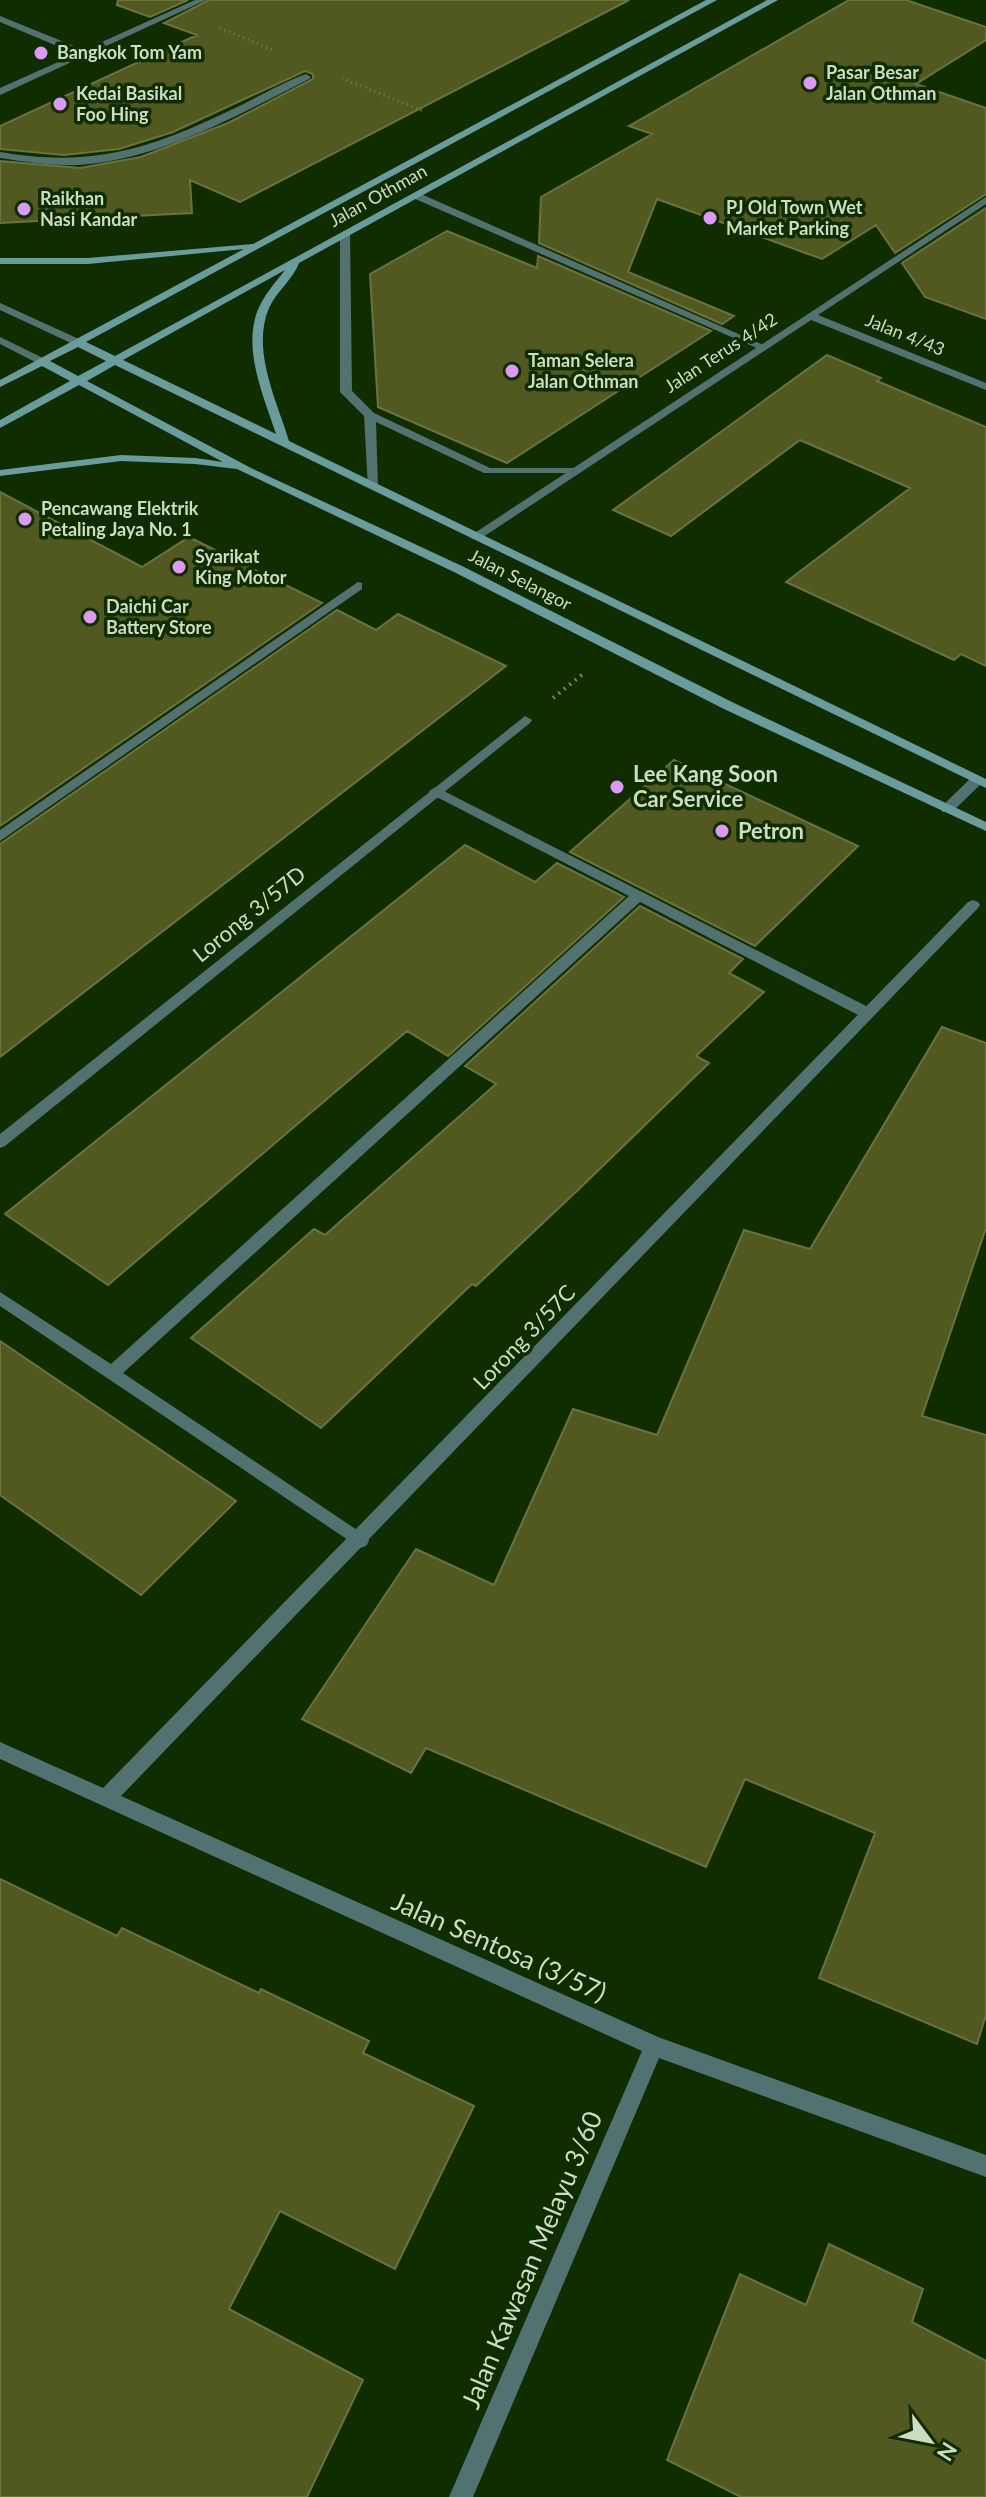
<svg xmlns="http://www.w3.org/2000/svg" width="986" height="2497" viewBox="0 0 986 2497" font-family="Lato,sans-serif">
<rect width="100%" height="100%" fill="#102d00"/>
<path fill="#515921" stroke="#6a733b" stroke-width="2" d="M118 0H188L150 17 117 5Z
M209 0H629L240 202 190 180 192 213 0 223V161L80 168 141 157 228 123 313 79V74L305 71 173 132 119 149 64 155 0 149V126L197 35 164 23Z
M849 0H906L986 27V40L916 84 986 108V194L895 253 876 225 822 259 657 199 628 272 734 316 722 324 539 243 541 197 652 134 629 126Z
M986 208V319L925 297 902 263Z
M447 231 537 268 538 256 711 331 507 463 378 407 370 274Z
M827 355 881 378 877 381 986 427V666L961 654 954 660 786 582 910 488 800 440 671 536 613 510Z
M0 492 142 567 189 537 322 603 0 826Z
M337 610 376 630 398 614 506 666 0 1057V844Z
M674 760 858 846 755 946 570 852Z
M465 845 535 882 557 863 624 897 448 1056 407 1031 108 1285 5 1214Z
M640 906 743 959 729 973 764 992 696 1056 709 1063 579 1189 476 1286 472 1284 321 1428 191 1338 314 1229 325 1235 496 1084 465 1066Z
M942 1027 986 1043V1228L922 1416 986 1435V2015L977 2044 819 1978 875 1833 745 1779 706 1867 426 1748 411 1773 302 1719 416 1549 494 1585 573 1409 657 1435 744 1230 810 1249Z
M0 1341 236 1501 141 1595 0 1495Z
M0 1879 117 1936 122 1928 259 1993 261 1989 369 2041 363 2053 474 2106 395 2269 280 2211 229 2309 363 2380 307 2497H0Z
M829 2244 923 2289 912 2322 986 2361V2497H741L667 2460 740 2274 806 2305Z"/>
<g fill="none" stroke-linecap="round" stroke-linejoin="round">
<path stroke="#6b825f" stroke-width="3" stroke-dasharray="1 4" stroke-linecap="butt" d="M220 28 273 50
M342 78 425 112"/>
<path stroke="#6b825f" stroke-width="4" stroke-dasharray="2 5" stroke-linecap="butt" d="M553 698 583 674"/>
<path fill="#527171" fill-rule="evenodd" d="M306 74 311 77 309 79C238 115 161 159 80 165 52 166 27 162 0 158V152C92 168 150 149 233 109 257 98 281 83 306 74Z
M413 194H421L768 347 759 349 413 198Z
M345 231 350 234 352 391 374 413 490 468H574L580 471 578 473H484L376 422 378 486 368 488 364 416 340 392V234Z
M358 582 362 583V589L0 841V830Z
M977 776 982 777V783L952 812H942V806L972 777Z
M436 787 872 1009 874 1013 867 1018 862 1017 640 902 123 1373 366 1536 369 1541 366 1546 360 1548 0 1306V1292L111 1364 629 896 431 794 429 791Z"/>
<path fill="#527171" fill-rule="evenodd" d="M195 0H206L0 95V88L76 54 0 22V16L84 50Z
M986 197V204L818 315 986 383V390L811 320 480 539H472L470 536Z
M0 303 81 340 82 342 73 344 0 310Z
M0 337 45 359 46 361 37 363 0 344Z
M525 716 532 720 530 723 5 1146 0 1148V1134Z
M973 900 978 902 980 905 978 908 121 1796 658 2037 986 2155V2177L659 2058 473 2497H449L642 2051 0 1759V1742L103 1788 968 902Z"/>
<path fill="#6a9c9d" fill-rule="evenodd" d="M706 0H717L86 342 115 356 767 0H778L299 263C294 278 276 292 269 308 251 350 277 401 289 441L986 779V788L115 365 87 381 251 468 462 566 734 703 986 822V831L724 709 454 572 237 469 195 464 121 461 0 476V470L121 455 195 458 223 462 79 385 0 428V420L70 381 42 366 0 387V380L244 249 88 264H0V258H88L253 244ZM285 270C275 283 263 296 257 312 243 351 264 397 276 434L123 360ZM78 347 106 361 78 376 50 361Z"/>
</g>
<g fill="#dc99f5" stroke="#102d00" stroke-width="3">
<circle cx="41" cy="53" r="8"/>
<circle cx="810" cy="83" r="8"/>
<circle cx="60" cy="104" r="8"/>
<circle cx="24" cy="209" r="8"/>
<circle cx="710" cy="218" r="8"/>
<circle cx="512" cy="371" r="8"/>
<circle cx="25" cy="519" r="8"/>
<circle cx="179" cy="567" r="8"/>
<circle cx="90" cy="617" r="8"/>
<circle cx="617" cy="787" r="8"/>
<circle cx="722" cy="831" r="8"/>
</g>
<g text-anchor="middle" stroke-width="7" stroke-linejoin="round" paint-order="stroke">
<g font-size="18" font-weight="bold" fill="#ccddc4" stroke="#102d00" text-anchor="start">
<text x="57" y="59">Bangkok Tom Yam</text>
<text x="826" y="79">Pasar Besar<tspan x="826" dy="21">Jalan Othman</tspan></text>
<text x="76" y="100">Kedai Basikal<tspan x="76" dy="21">Foo Hing</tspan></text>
<text x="40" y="205">Raikhan<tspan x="40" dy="21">Nasi Kandar</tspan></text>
<text x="726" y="214">PJ Old Town Wet<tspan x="726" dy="21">Market Parking</tspan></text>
<text x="528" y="367">Taman Selera<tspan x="528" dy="21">Jalan Othman</tspan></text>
<text x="41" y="515">Pencawang Elektrik<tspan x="41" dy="21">Petaling Jaya No. 1</tspan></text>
<text x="195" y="563">Syarikat<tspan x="195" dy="21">King Motor</tspan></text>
<text x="106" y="613">Daichi Car<tspan x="106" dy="21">Battery Store</tspan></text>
</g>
<g font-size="18" fill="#ccddc4" stroke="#102d00">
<text transform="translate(378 196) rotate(-29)" y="6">Jalan Othman</text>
<text transform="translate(905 335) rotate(22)" y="6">Jalan 4/43</text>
<text transform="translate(721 353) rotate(-33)" y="6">Jalan Terus 4/42</text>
<text transform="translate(520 580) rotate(27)" y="6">Jalan Selangor</text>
</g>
<g font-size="22" font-weight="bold" fill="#ccddc4" stroke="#102d00" text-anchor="start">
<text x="633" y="782">Lee Kang Soon<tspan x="633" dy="25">Car Service</tspan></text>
<text x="738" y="839">Petron</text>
</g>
<g font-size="22" fill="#ccddc4" stroke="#102d00">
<text transform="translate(249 914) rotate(-39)" y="8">Lorong 3/57D</text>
<text transform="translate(524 1337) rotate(-46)" y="8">Lorong 3/57C</text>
</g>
<g font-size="26" fill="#ccddc4" stroke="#102d00">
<text transform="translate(499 1947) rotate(24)" y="9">Jalan Sentosa (3/57)</text>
<text transform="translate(532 2260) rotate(-67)" y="9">Jalan Kawasan Melayu 3/60</text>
</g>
</g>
<g transform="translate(930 2441) rotate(122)" stroke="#102d00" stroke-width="6" paint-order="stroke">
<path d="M0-6L14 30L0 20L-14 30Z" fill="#ccddc4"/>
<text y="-12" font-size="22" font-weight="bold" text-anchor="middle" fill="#ccddc4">N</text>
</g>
</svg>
